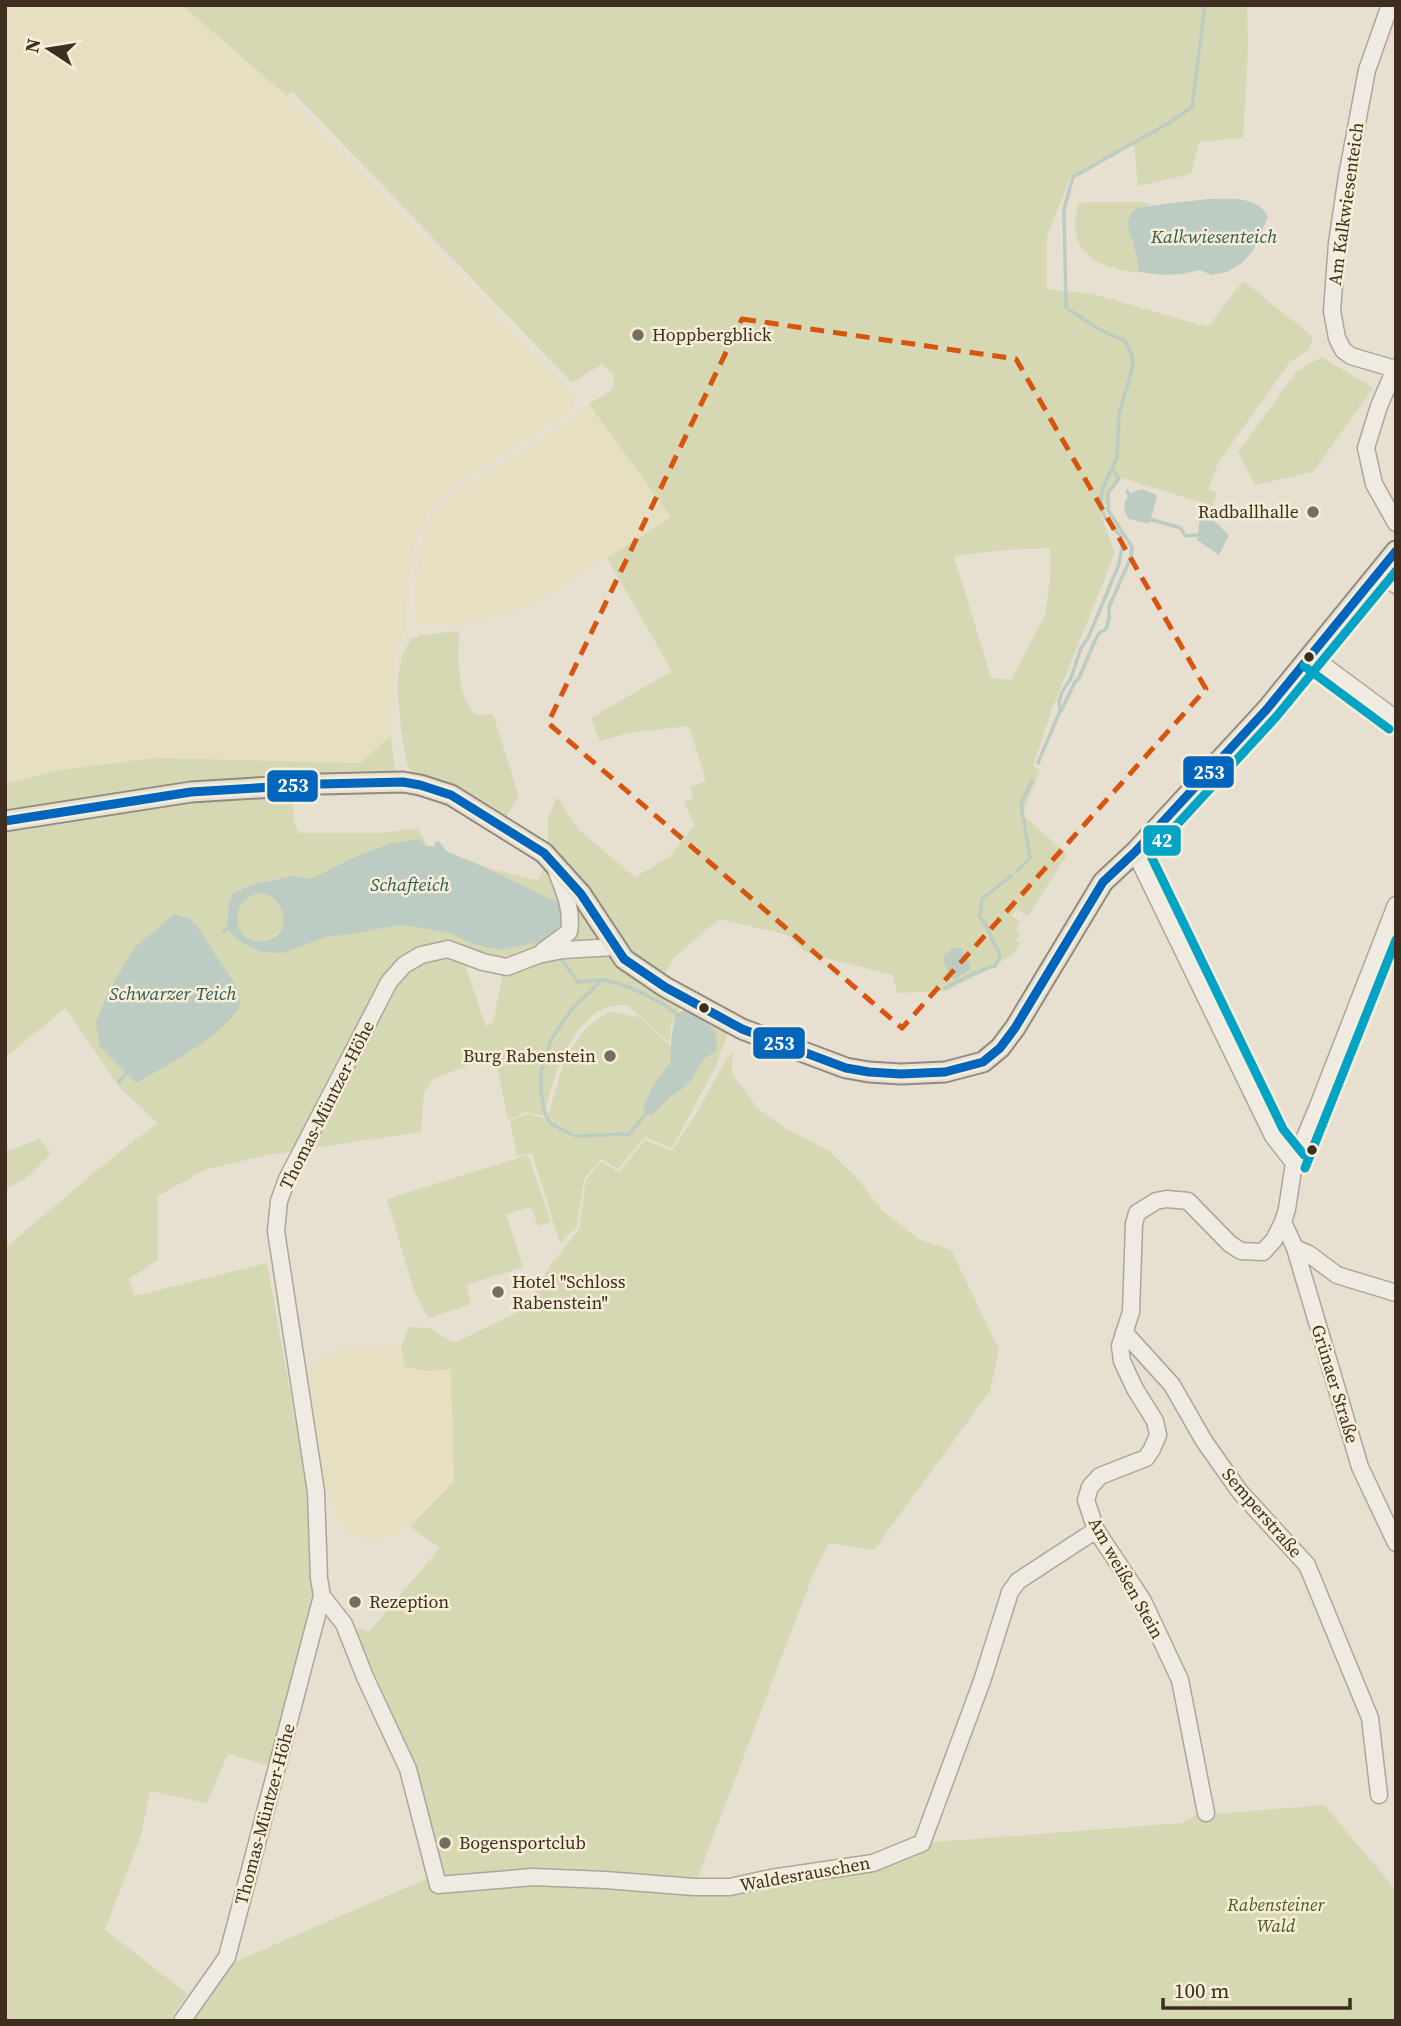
<svg xmlns="http://www.w3.org/2000/svg" width="1401" height="2026" viewBox="0 0 1401 2026" font-family="'Source Serif 4',serif">
<rect width="100%" height="100%" fill="#e7e0d1"/>
<path fill="#e6dfc2" d="M5 5H182L287 96 575 397 573 407 568 413 448 490 430 508 416 539 408 585 405 630 396 652 392 684 391 735 362 763 260 761 55 771 5 784Z
M589 404 671 517 539 601 502 616 459 624 425 625 417 621 414 609 415 585 422 540 435 511 451 495 531 446 573 418Z
M347 1346H401L405 1367 429 1371 451 1368 454 1481 410 1527 392 1535 368 1542 350 1533 342 1524 317 1467 301 1370Z"/>
<path fill="#d6d7b3" fill-rule="evenodd" d="M182 5H1247L1248 49 1243 138 1199 142 1191 174 1138 186 1134 143 1071 176 1047 236V289L1093 294 1208 327 1243 281 1313 337 1309 349 1290 362 1218 463 1208 489 1217 493 1213 506 1119 477 1100 513 1115 553 1052 709 1033 766 1040 770 1023 814 1067 855 1028 916 1017 909 1012 916 1021 922 1016 929 1020 933 1016 940 1020 943 1013 954 986 971 946 991 897 993 893 975 806 953 788 935 719 919 673 959 664 975 626 951 612 933 598 900 577 872 548 843V818L557 797 580 831 635 877 669 857 695 825 684 802 693 798 690 787 706 781 689 726 628 733 600 741 591 718 672 671 607 558 671 517 589 404 613 389 614 376 602 364 572 383 292 91 287 96ZM1050 548V580L1045 615 1011 680 991 678 954 556 1005 550Z
M1088 202H1142L1151 204 1140 207 1130 236 1136 255 1139 272C1097 270 1063 249 1079 203Z
M1322 357 1373 388 1313 472 1255 485 1238 452 1297 371Z
M459 631C459 656 455 696 476 715L493 714 519 797 506 817 453 790 415 777 407 765 401 729 397 684 402 655 411 639 420 635Z
M391 735 395 774 292 790 294 821 299 833H381L418 828 427 845 434 847 435 841 440 842 447 851 491 869 537 880 546 866 682 1004 671 1026 669 1042 627 1005C620 1006 611 1005 605 1008 567 1026 553 1080 544 1116L526 1112 508 1120 495 1055 433 1079 424 1093 421 1132 268 1155 204 1170 158 1196V1260L129 1279 135 1296 267 1263 305 1476 313 1598 269 1766 228 1754 207 1803 150 1791 141 1835 105 1930 188 1994 169 2021H5V1248L113 1157 158 1123 121 1089 65 1008 5 1058V784L55 771 153 758 361 763ZM436 842H439L447 852 491 870 557 902 563 921 557 930 544 941 473 944 447 932 401 925 345 935 326 937 284 953 241 942 228 909 233 893 251 885 292 876 310 879 361 854 389 844 435 847ZM479 963 504 969 493 1022 486 1027 466 968ZM240 1001 236 1014 226 1024 178 1059 136 1083 112 1057Z
M236 917a24 24 0 1 1 48 0a24 24 0 1 1-48 0Z
M684 1005 728 1032 716 1066 672 1148 645 1137 618 1169 601 1159 584 1179 577 1227 560 1243 532 1153 517 1156 510 1121 527 1114 544 1118 550 1110 565 1057 587 1027 609 1012 639 1017 671 1046 673 1030Z
M733 1051 732 1074 758 1109 785 1128 829 1151 856 1177 882 1210 918 1239 951 1250 999 1349 990 1391 874 1550 829 1543 814 1572 694 1887 873 1863 922 1843 1182 1823C1192 1816 1201 1812 1213 1814L1324 1805 1396 1890V2021H193L230 1964 438 1874 347 1625 369 1632 440 1548 410 1527 454 1481 451 1369 429 1371 405 1367 401 1346 409 1327 429 1328 454 1343 527 1308 550 1266 579 1229 586 1180 601 1162 619 1172 645 1140 672 1151 700 1107 723 1065Z
M39 1139 51 1153 27 1178 5 1189V1152Z
M528 1155 551 1222 538 1226 531 1207 506 1214 523 1267 466 1285 471 1304 428 1318 413 1288 387 1199Z"/>
<path fill="#bcccc2" fill-rule="evenodd" d="M1208 199C1227 199 1260 195 1268 218L1263 228 1260 239 1251 253 1242 263 1227 272 1212 275 1200 270 1182 274 1162 275 1139 272 1136 255 1127 223 1132 212 1140 207Z
M1142 489 1155 494 1157 497 1149 524 1129 519C1119 505 1126 492 1142 489Z
M1203 514 1208 515 1229 535 1219 555 1197 540 1200 517Z
M419 839 426 846 434 847 436 842H439L447 852 491 870 557 902 564 910 563 921 557 930 544 941 501 950 473 944 447 932 401 925 345 935 326 937 284 953 262 952 241 942 227 929 228 909 233 893 251 885 292 876 310 879 361 854 389 844ZM263 893C291 901 290 941 261 941 229 941 229 895 263 893Z
M174 914C179 916 186 917 190 919 198 925 212 949 218 959 225 970 240 987 240 1002 239 1027 158 1071 136 1083L100 1047 96 1022 108 992 134 948Z
M956 947 962 949 970 964V970L955 979 951 977 943 961 945 954Z
M686 1011C705 1021 720 1026 716 1051L704 1059 690 1081 682 1089 670 1097 652 1115 643 1111 651 1089 671 1062V1039L676 1013Z"/>
<g fill="none" stroke-linecap="round" stroke-linejoin="round">
<path stroke="#bcccc2" stroke-width="3.5" d="M1127 491 1129 495
M1152 520 1181 528 1185 536 1197 535
M1061 711 1075 682 1079 678 1094 643 1099 633 1106 629 1109 619V607L1131 557 1132 547 1108 510V493L1119 479 1113 469
M1038 763 1060 711 1059 701 1062 692 1071 678 1081 648 1089 636 1119 564 1122 547 1121 537 1105 517 1101 508V497L1103 488 1117 457 1119 414 1133 366 1132 356 1125 341 1099 329 1066 308 1064 209 1073 177 1167 124 1192 107 1205 5
M1017 871 1030 858 1021 804 1032 781
M223 931 227 929
M562 960 578 982C586 982 594 980 602 980 624 982 658 1000 676 1013
M945 988C960 981 979 969 995 966 1005 951 996 951 992 939 988 928 987 926 980 917L982 899 1011 876
M119 1082 126 1074
M571 1134 550 1123 545 1113 541 1092V1071L551 1040 561 1025 572 1009 602 980
M575 1136 629 1134 647 1113"/>
<g stroke="#ada599" stroke-width="19">
<path id="minor" d="M1390 5 1367 70 1347 176 1337 243 1332 311 1337 338 1343 350 1351 356 1395 369
M1396 367 1379 406 1366 448 1374 484 1396 523
M1378 573 1396 585
M1311 656 1396 719
M1135 852 1273 1136 1294 1163
M615 947 563 950 538 955 507 967 483 962 448 949 421 955 404 965 389 982 287 1179 279 1201 276 1231 316 1492 319 1578 322 1596 344 1624 365 1677 408 1769 438 1885 533 1877 605 1880 694 1887H730L771 1878 873 1863 922 1843 982 1681 1010 1592 1018 1581 1096 1530
M543 951 569 932C573 908 563 889 555 867
M1283 1222 1295 1248 1360 1467 1396 1543
M1295 1248 1309 1254 1337 1275 1396 1293
M1124 1332 1172 1385 1204 1441 1240 1492 1307 1565 1370 1718 1379 1795
M1206 1813 1180 1680 1143 1601 1096 1530 1086 1500 1090 1487 1100 1476 1146 1458 1152 1449 1158 1435 1155 1421 1135 1389 1122 1361 1120 1346 1131 1312 1134 1224 1137 1213 1156 1201 1167 1199 1188 1201 1230 1244 1241 1251 1263 1252 1274 1240 1283 1222 1287 1209 1294 1163 1318 1106 1396 905
M182 2021 227 1957 322 1596"/>
</g>
<g stroke="#928b80" stroke-width="23">
<path id="major" d="M5 821 191 792 321 784 403 782 420 785 451 795 544 853 581 894 624 959 665 987 742 1029 846 1068 869 1072 901 1074 945 1072 983 1062 1000 1048 1015 1028 1103 882 1135 852 1267 709 1396 551"/>
</g>
<use href="#minor" stroke="#efebe3" stroke-width="16"/>
<use href="#major" stroke="#e6e1d4" stroke-width="19"/>
<g stroke="#f7eed8" stroke-width="14">
<path id="bus-1" d="M5 821 191 792 321 784 403 782 420 785 451 795 544 853 581 894 624 959 665 987 742 1029 846 1068 869 1072 901 1074 945 1072 983 1062 1000 1048 1015 1028 1103 882 1135 852 1267 709 1396 551"/>
</g>
<g stroke="#f7eed8" stroke-width="14">
<path id="bus-2" d="M1304 666 1389 729
M1304 1155 1283 1129 1150 854 1276 717 1396 571
M1305 1168 1396 940"/>
</g>
<use href="#bus-1" stroke="#0065bd" stroke-width="9"/>
<use href="#bus-2" stroke="#03a3c5" stroke-width="9"/>
</g>
<path fill="none" stroke="#d7550e" stroke-width="5" stroke-dasharray="14 9" stroke-linejoin="round" d="M742 319 1016 359 1206 689 902 1028 548 723Z"/>
<g fill="#786c5e" stroke="#f7eed8" stroke-width="2.5">
<circle cx="638" cy="335" r="7"/>
<circle cx="1313" cy="512" r="7"/>
<circle cx="610" cy="1056" r="7"/>
<circle cx="498" cy="1292" r="7"/>
<circle cx="355" cy="1602" r="7"/>
<circle cx="445" cy="1843" r="7"/>
</g>
<g fill="#3d2e20" stroke="#f7eed8" stroke-width="2.5">
<circle cx="1309" cy="657" r="6"/>
<circle cx="704" cy="1008" r="6"/>
<circle cx="1312" cy="1150" r="6"/>
</g>
<g text-anchor="middle" stroke-width="5" stroke-linejoin="round" paint-order="stroke">
<g font-size="18" fill="#3d2e20" stroke="#f7eed8">
<text transform="translate(1346 204) rotate(-82)" y="6">Am Kalkwiesenteich</text>
<text transform="translate(327 1105) rotate(-63)" y="6">Thomas-Müntzer-Höhe</text>
<text transform="translate(1335 1384) rotate(73)" y="6">Grünaer Straße</text>
<text transform="translate(1262 1513) rotate(49)" y="6">Semperstraße</text>
<text transform="translate(1126 1578) rotate(61)" y="6">Am weißen Stein</text>
<text transform="translate(265 1814) rotate(-75)" y="6">Thomas-Müntzer-Höhe</text>
<text transform="translate(805 1874) rotate(-10)" y="6">Waldesrauschen</text>
</g>
<g font-size="18" fill="#3d2e20" stroke="#f7eed8" text-anchor="start">
<text x="652" y="341">Hoppbergblick</text>
<text x="1299" y="518" text-anchor="end">Radballhalle</text>
<text x="596" y="1062" text-anchor="end">Burg Rabenstein</text>
<text x="512" y="1288">Hotel "Schloss<tspan x="512" dy="21">Rabenstein"</tspan></text>
<text x="369" y="1608">Rezeption</text>
<text x="459" y="1849">Bogensportclub</text>
</g>
<g font-size="18" font-style="italic" fill="#4d5a26" stroke="#f7eed8">
<text x="1276" y="1911">Rabensteiner<tspan x="1276" dy="21">Wald</tspan></text>
</g>
<g font-size="19" font-style="italic" fill="#2f5d5a" stroke="#f7eed8">
<text x="1214" y="243">Kalkwiesenteich</text>
<text x="410" y="891">Schafteich</text>
<text x="173" y="1000">Schwarzer Teich</text>
</g>
</g>
<g stroke="#f7eed8" stroke-width="2.5">
<rect x="1182" y="755" width="53" height="34" rx="7" fill="#0065bd"/>
<rect x="266" y="769" width="53" height="34" rx="7" fill="#0065bd"/>
<rect x="1142" y="824" width="40" height="33" rx="7" fill="#03a3c5"/>
<rect x="752" y="1026" width="54" height="34" rx="7" fill="#0065bd"/>
</g>
<g font-size="19" text-anchor="middle" font-weight="bold" fill="#fff">
<text x="1209" y="779">253</text>
<text x="293" y="792">253</text>
<text x="1162" y="847">42</text>
<text x="779" y="1050">253</text>
</g>
<rect width="1401" height="2026" fill="none" stroke="#3d2e20" stroke-width="14"/>
<g transform="translate(49 49) rotate(282)" stroke="#f7eed8" stroke-width="5" paint-order="stroke">
<path d="M0-5L12 26L0 18L-12 26Z" fill="#3d2e20"/>
<text y="-10" font-size="19" font-weight="bold" text-anchor="middle" fill="#3d2e20">N</text>
</g>
<path d="M1163 1998v10h187v-10" fill="none" stroke="#3d2e20" stroke-width="3.5"/>
<text x="1174" y="1998" font-size="21" fill="#3d2e20" stroke="#f7eed8" stroke-width="5" paint-order="stroke">100 m</text>
</svg>
